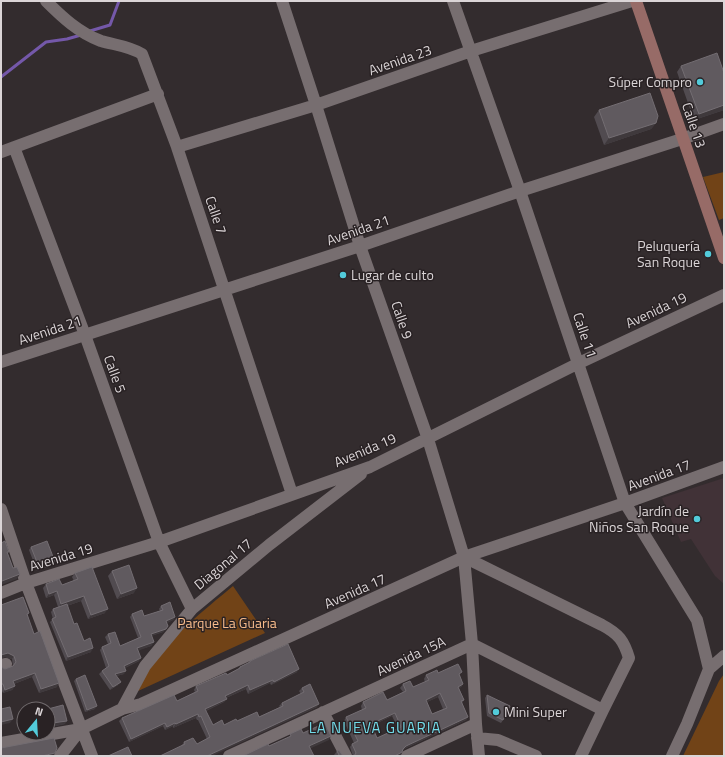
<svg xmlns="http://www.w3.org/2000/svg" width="725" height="757" viewBox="0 0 725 757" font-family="'Titillium Web',sans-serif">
<rect width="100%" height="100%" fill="#332c2e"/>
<path fill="#413237" d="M724 478V584L715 576 691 539 681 542 662 498Z"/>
<path fill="#714317" d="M724 172V218L719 220 703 177Z
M233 586 265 633 138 691C142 684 145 676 149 669 171 636 203 611 233 586Z
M724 674V756H683L719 681Z"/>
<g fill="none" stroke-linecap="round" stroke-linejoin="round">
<path stroke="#7458a9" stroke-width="3" d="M90 31 110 25 119 1
M1 77 46 42 67 39 81 35"/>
<path stroke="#776e70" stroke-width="12" d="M46 1C62 17 79 33 101 41 115 45 129 46 142 54L177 147 292 494
M282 1 316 105 360 246 428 439 464 557 472 644 476 724 479 756
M453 1 520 191 625 503 697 620 709 669
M14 147 85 335 159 542 192 609
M177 147 316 105 471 51 632 1
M1 152 158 94
M1 362 360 246 520 191 682 139 724 124
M1 509 26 583 92 756
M464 557 602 625C619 634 624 641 629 658L603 710 581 756
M1 593 26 583 159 542 370 467 579 363 724 295
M1 665 6 664
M122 709 145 666 192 609 269 545 361 474
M323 712 346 756
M477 738 498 740 536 756
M1 743 81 729 122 709 141 704 464 557 625 503 724 467
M60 756 81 729
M229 756 472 644 603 710
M407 756 476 724
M672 756 687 724 709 669 724 656"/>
<path stroke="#976b67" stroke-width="12" d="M636 1 724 258"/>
</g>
<path fill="#514b50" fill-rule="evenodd" d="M681 66 724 110 694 120 677 72Z
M599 110 656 123 651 129 604 145 594 117Z
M31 547 55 562 52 565 37 571 29 550Z
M112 571 134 593 117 599 108 576Z
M75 573 105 613 88 619 81 601 67 606 74 624 91 652 66 661 50 622 53 619 51 612 53 609 58 607 54 595 46 598 43 588 46 584 62 585 74 581 72 577Z
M1 605 29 613 27 615 34 634 57 687 39 693 32 677 14 684 15 686 12 690 3 693 1 689V667L5 669 13 666 12 659 5 657 1 658Z
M161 606 175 617 173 620 166 623 168 626 163 632 151 636 154 642 151 646 138 650 139 661 125 668 124 674 116 676 118 685 110 690 99 674 102 671 106 668 100 650 102 647 108 644 105 637 108 634 120 646 138 638 130 617 132 614 144 616 160 611 159 609Z
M250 661 297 672 271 685 270 683 248 694 246 689 226 698 224 702 206 711 213 725H224L237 721 259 717 280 707 279 706 282 703 301 694 299 691 302 688 317 707 226 749 182 746V745L184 742 197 744 207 739 198 720H197L196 718 173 728V726L165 730 163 726 129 742 119 721 122 718 177 701 195 692 194 690 196 686 227 675 238 669 240 667 248 663Z
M438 673 460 676 463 684 461 687 459 688 464 700 462 703 468 717 466 720 404 749 399 756H353L350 747 352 744 354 743 344 721 346 717 362 710 361 706 363 702 387 700 403 692 400 688 403 684 413 687 425 682 424 679 426 675ZM438 697 443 709 432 714 427 702ZM392 716 398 728 377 738 371 726Z
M76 679 95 709 85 712 74 681Z
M487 695 503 720 501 723 487 716 485 698Z
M63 705 65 724 50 727 49 724H48Z
M337 751 343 756H335L334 755Z"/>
<path fill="#3f393c" d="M724 105V110L694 120 699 114Z
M656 123 651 129 604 145 609 138Z
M55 562 52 565 37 571 39 567Z
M20 574 17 579 1 585V583L2 581Z
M137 588 134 593 117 599 121 594Z
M57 591 54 595 46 598 49 594Z
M84 596 81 601 58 609 61 604Z
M108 609 105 613 88 619 91 615Z
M175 617 173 620 164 625 166 621Z
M166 629 163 632 148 637 151 634Z
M154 642 151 646 135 652 137 648Z
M93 648 91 652 66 661 68 657Z
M8 653 14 656 12 659 5 657 1 658V655Z
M141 658 139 661 122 669 124 666Z
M299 669 297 672 271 685 274 682Z
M126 671 124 674 113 677 115 674Z
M35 673 32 677 11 685 13 681Z
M273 680 270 683 248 694 250 690Z
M121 682 118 685 110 690 113 687Z
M59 683 57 687 39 693 41 689Z
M463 684 461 687 455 690 458 687Z
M248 685 246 689 223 699 225 696Z
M15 686 12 690 3 693 5 690Z
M440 693 438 697 423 704 426 700Z
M227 699 224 702 203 712 205 709Z
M319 704 317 707 212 756H207Z
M97 706 95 709 85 712 87 710Z
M395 713 392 716 368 727 371 724Z
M198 714 196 718 173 728 176 724Z
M468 717 466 720 404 749 401 752 406 746Z
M13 719 10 723 1 725V722Z
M52 720 49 724H48V721Z
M67 721 65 724 50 727 52 723Z
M165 723 163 726 129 742 131 739Z
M175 723 173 726 165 730 167 727Z
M331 736 329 740 307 750 309 746Z
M402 752 400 756H395Z
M55 753 53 756H42Z"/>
<path fill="#605a5f" stroke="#736d72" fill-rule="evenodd" d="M717 53 724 73V105L699 114 681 66Z
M650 93 658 116 656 123 609 138 599 110Z
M5 541 9 552H7L13 568 17 567 20 574 2 581 1 580V543Z
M47 541 55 562 39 567 31 547Z
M129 565 137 588 121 594 112 571Z
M92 567 108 609 91 615 84 596 61 604 57 591 49 594 46 584 59 579 62 585 78 579 75 573Z
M23 597 29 613 27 614 34 634 40 631 59 683 41 689 35 673 13 681 15 686 5 690 3 684H1V667L5 669 13 666 16 662 14 656 8 653 1 655V605Z
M170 602 175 617 166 621 168 626 166 629 151 634 154 642 137 648 141 658 124 666 126 671 115 674 121 682 113 687 102 671 109 666 102 647 111 643 108 634 115 632 120 646 141 637 132 614 142 610 144 616 163 610 161 606Z
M67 604 74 624 77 623 84 641 90 638 93 648 68 657 52 619 56 617 53 609Z
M288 644 299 669 274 682 273 680 250 690 248 685 225 696 227 699 205 709 213 725 222 720 224 725 236 719 237 721 257 712 259 717 283 706 282 703 304 692 302 688 310 684 319 704 207 756H160L185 744 184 742 193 738 197 744 210 737 201 716 199 717 198 714 176 724 175 723 167 727 165 723 131 739 122 718 174 695 177 701 198 691 196 686 226 673 227 675 240 668V667L250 662V661Z
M458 664 462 672 459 674 463 684 458 687 464 700 461 701 468 717 406 746 403 749 402 752 395 756H354L356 753 352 744 358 741 346 717 366 708 363 702 383 692 387 700 406 691 403 684 410 681 413 687 429 680 426 675 437 670 438 673ZM440 693 447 708 432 714 426 700ZM395 713 401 727 377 738 371 724Z
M85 675 97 706 87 710 76 679Z
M487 695 510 706 503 720 489 713Z
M63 705 67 721 52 723V720L48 721V709Z
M10 707 13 719 1 722V709Z
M44 707V709H36Z
M325 723 331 736 309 746 314 756H243L268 744 269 746 291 736 290 734 301 729 303 733Z
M54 738 57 748 55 753 42 756H1V748Z
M128 747 132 756H108Z
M339 750 343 756H337L339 755 337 751Z"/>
<g fill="#52cbda" stroke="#292224" stroke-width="1.5">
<circle cx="700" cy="82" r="4"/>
<circle cx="708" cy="254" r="4"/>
<circle cx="343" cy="275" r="4"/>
<circle cx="697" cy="519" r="4"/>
<circle cx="496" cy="712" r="4"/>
</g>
<g text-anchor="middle" stroke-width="3" stroke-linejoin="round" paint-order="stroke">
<g font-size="14" fill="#dbd5d7" stroke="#292224">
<text transform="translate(400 60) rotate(-19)" y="5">Avenida 23</text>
<text transform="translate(694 125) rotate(71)" y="5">Calle 13</text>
<text transform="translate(216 215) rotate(71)" y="5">Calle 7</text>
<text transform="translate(358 230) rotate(-19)" y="5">Avenida 21</text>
<text transform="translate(656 310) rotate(-25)" y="5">Avenida 19</text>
<text transform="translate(402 320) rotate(71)" y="5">Calle 9</text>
<text transform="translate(50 330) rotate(-18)" y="5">Avenida 21</text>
<text transform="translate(585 335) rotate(71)" y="5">Calle 11</text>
<text transform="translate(115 374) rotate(70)" y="5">Calle 5</text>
<text transform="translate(365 450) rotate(-23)" y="5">Avenida 19</text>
<text transform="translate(659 475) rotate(-20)" y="5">Avenida 17</text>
<text transform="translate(61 557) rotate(-17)" y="5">Avenida 19</text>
<text transform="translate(223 564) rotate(-40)" y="5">Diagonal 17</text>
<text transform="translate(355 591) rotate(-24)" y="5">Avenida 17</text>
<text transform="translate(411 656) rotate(-25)" y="5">Avenida 15A</text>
</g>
<g font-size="14" fill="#dbd5d7" stroke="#292224" text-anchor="end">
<text x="692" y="87">Súper Compro</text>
<text x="700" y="251">Peluquería<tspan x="700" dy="16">San Roque</tspan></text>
<text x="351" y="280" text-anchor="start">Lugar de culto</text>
<text x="689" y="516">Jardín de<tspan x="689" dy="16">Niños San Roque</tspan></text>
<text x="504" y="717" text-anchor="start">Mini Super</text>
</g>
<g font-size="14" fill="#f8bc8c" stroke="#292224">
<text x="227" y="628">Parque La Guaria</text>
</g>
<g font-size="15" letter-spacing="1" fill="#72dcea" stroke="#292224">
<text x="375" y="733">LA NUEVA GUARIA</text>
</g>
</g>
<rect width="725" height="757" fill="none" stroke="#dbd5d7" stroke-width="4"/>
<g transform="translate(36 721) rotate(18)"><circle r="19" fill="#292224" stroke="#706a6c"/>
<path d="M0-3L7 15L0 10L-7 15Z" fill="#52cbda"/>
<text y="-6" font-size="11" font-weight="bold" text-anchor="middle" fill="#dbd5d7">N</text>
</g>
</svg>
